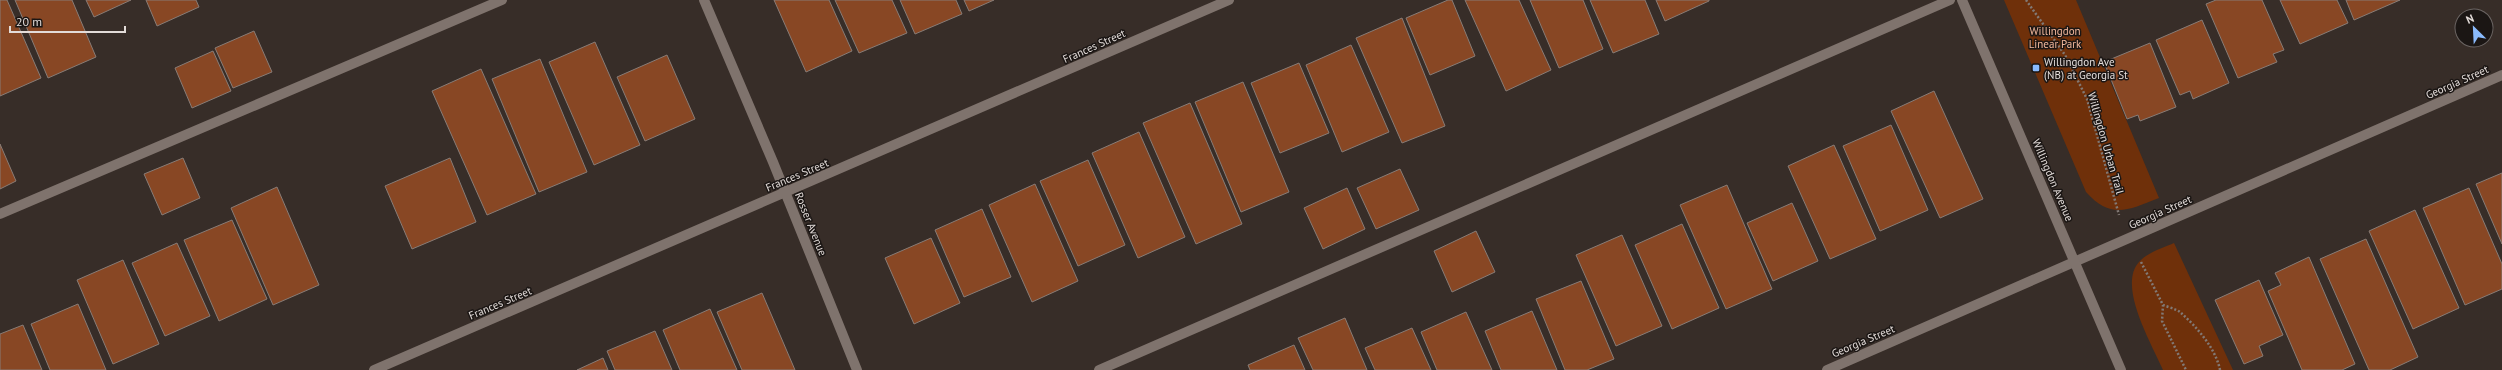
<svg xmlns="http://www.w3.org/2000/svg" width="2502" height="370" viewBox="0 0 2502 370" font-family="'PT Sans',sans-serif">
<rect width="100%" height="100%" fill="#372d28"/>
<path fill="#6f300a" d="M2004 0H2076L2159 198C2128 210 2111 220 2086 192Z
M2174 243 2233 370H2163C2152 344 2117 286 2139 262 2148 252 2163 248 2174 243Z"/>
<path fill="#884724" stroke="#887c76" d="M0 0H7L41 78 0 96Z
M15 0H72L96 57 48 78Z
M86 0H131L94 17Z
M146 0H196L199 7 157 26Z
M774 0H829L852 51 806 72Z
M835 0H892L907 33 859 53Z
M900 0H956L962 14 915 34Z
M964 0H994L969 11Z
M1448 0H1452L1475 56 1430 75 1406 18Z
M1465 0H1519L1551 70 1506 91Z
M1530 0H1583L1603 49 1559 68Z
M1590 0H1645L1659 34 1613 53Z
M1656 0H1709V1L1665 21Z
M2216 0H2262L2284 50 2273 54 2277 62 2238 78 2206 4Z
M2280 0H2337L2348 23 2300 44Z
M2346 0H2400L2354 20Z
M1402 18 1445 126 1402 143 1356 38Z
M2202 20 2229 83 2193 99 2190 91 2180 95 2156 40Z
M254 31 272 72 233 88 215 48Z
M595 42 640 145 594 165 549 62Z
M2150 43 2176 107 2140 121 2138 115 2127 119 2104 62Z
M1351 45 1389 132 1342 152 1306 65Z
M213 51 231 91 192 108 175 68Z
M667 55 695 119 645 141 617 77Z
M540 59 587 172 539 192 492 79Z
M1299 63 1329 133 1280 153 1251 83Z
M481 69 536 194 487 215 432 91Z
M1243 82 1289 192 1241 212 1195 102Z
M1934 91 1983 199 1940 218 1891 111Z
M1190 103 1242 224 1196 244 1143 123Z
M1891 125 1928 210 1880 231 1843 146Z
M1139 132 1185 237 1138 258 1092 153Z
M0 144 16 181 0 189Z
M1834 145 1876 239 1830 259 1788 166Z
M183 158 200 198 162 215 144 174Z
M450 158 476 222 412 249 385 186Z
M1088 160 1125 245 1078 266 1040 181Z
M1400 169 1419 210 1376 229 1357 188Z
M2502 173V244L2476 184Z
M1035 184 1078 281 1032 302 989 205Z
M1727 185 1772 289 1726 309 1680 205Z
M277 187 319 285 273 305 231 208Z
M1347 188 1365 229 1323 249 1304 208Z
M2469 188 2502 264V289L2465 305 2423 208Z
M1792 203 1818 261 1773 281 1747 223Z
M982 209 1011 277 964 297 935 230Z
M2415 210 2459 308 2413 329 2369 231Z
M232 220 267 299 219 321 184 240Z
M1682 224 1719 308 1672 329 1635 245Z
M1476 231 1495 272 1452 292 1434 251Z
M1622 235 1662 326 1616 346 1576 255Z
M931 238 960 303 914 324 885 258Z
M2366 239 2418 357 2390 370H2369L2320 259Z
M177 243 210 316 165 336 132 263Z
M2309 257 2355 364 2342 370H2302L2268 291 2281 285 2275 273Z
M123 260 159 344 113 364 77 280Z
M2259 280 2283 335 2259 346 2263 356 2244 364 2215 300Z
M1581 281 1614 359 1587 370H1565L1536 299Z
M762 293 795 370H742L717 312Z
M78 304 106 370H50L31 324Z
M710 309 737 370H680L663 330Z
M1532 311 1557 370H1501L1485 331Z
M1466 312 1492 370H1437L1421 332Z
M1345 318 1367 370H1313L1298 338Z
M23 325 42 370H0V334Z
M1412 328 1431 370H1375L1365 348Z
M655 331 672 370H615L607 351Z
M1294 345 1305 370H1250L1248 365Z
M603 358 608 370H577Z"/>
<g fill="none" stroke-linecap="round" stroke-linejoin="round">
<path stroke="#827975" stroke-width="2.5" stroke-dasharray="2 2" stroke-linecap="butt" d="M2026 0 2065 55 2087 99 2119 215
M2141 262 2163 305 2162 321 2186 370
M2163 305C2168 307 2176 309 2180 312 2197 327 2216 349 2220 370"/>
<path stroke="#7f736d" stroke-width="10" d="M0 214 502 0
M1099 370 1950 0"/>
<path stroke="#7f736d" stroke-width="10" d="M704 0 773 162 857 370
M374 370 1229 0
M1827 370 2502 75"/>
<path stroke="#7f736d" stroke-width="10" d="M1962 0 2121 370"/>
</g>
<rect fill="#8abafc" stroke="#1b1614" stroke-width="1.5" x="2032" y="64" width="8" height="8" rx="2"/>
<g text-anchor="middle" stroke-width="3" stroke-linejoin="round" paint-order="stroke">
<g font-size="11" fill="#f3b89c" stroke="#1b1614">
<text x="2055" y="35">Willingdon<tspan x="2055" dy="13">Linear Park</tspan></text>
</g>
<g font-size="11" fill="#e3dcd9" stroke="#1b1614">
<text transform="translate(1094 46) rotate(-24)" y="4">Frances Street</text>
<text transform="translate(2457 82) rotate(-24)" y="4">Georgia Street</text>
<text transform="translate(2106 143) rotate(74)" y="4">Willingdon Urban Trail</text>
<text transform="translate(797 175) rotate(-23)" y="4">Frances Street</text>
<text transform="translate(2053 180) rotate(67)" y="4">Willingdon Avenue</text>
<text transform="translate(2160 212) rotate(-24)" y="4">Georgia Street</text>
<text transform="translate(811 224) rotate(68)" y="4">Rosser Avenue</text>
<text transform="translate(500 303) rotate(-23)" y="4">Frances Street</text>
<text transform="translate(1863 341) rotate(-23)" y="4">Georgia Street</text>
</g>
<g font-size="11" fill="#e3dcd9" stroke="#1b1614" text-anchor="start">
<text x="2044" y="66">Willingdon Ave<tspan x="2044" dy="13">(NB) at Georgia St</tspan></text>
</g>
</g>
<g transform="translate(2474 28) rotate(336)"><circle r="19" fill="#1b1614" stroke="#6b6563"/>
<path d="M0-3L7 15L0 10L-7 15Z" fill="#8abafc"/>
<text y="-6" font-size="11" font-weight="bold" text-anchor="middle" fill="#e3dcd9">N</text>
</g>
<path d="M10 26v6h115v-6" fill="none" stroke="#e3dcd9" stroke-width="2"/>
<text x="16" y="26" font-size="12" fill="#e3dcd9" stroke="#1b1614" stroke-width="3" paint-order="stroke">20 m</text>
</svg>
